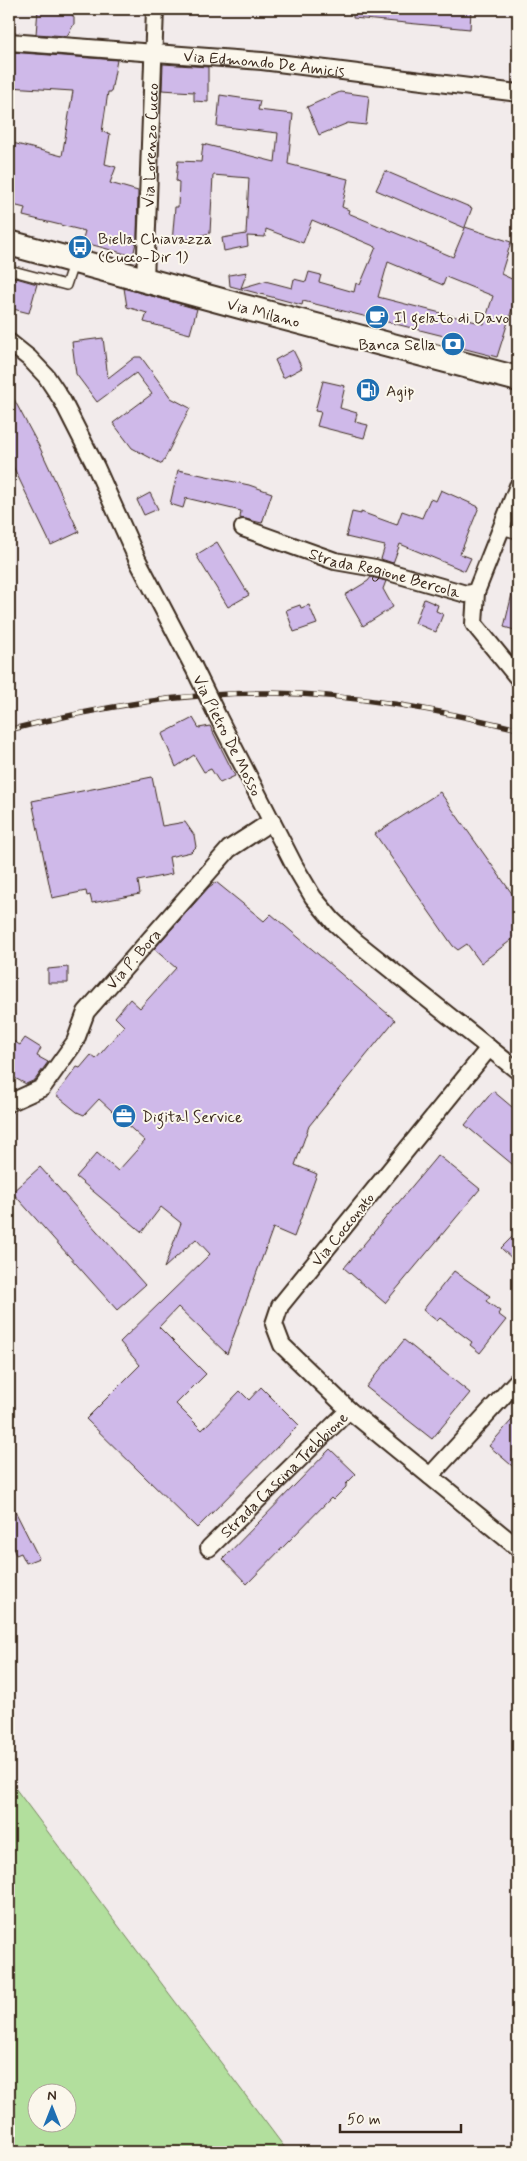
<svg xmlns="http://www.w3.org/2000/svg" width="527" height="2161" viewBox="0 0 527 2161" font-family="Mynerve,sans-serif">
<rect width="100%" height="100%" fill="#f2ebeb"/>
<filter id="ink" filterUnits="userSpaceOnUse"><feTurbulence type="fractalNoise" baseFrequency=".02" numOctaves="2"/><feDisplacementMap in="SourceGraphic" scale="10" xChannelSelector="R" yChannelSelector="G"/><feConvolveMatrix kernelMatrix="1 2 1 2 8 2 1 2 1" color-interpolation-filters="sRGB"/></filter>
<g filter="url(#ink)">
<path fill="#b2df9d" stroke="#76845e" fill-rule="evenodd" d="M9 1780 288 2152H9ZM38 2094H68V2124H38Z"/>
<path fill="#cfb9e9" stroke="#3b2a1e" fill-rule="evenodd" d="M38 9H69L74 18V24L67 36 36 34Z
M353 9H471L470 29 353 18Z
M9 52 117 60 111 92H108L102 132 110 134 105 164 116 167 110 183 138 191 137 238 133 256 82 242 85 231 23 216 25 208 9 204V142L62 156 73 91 9 87Z
M163 64 208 67V102L194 101V92L162 90Z
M340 92 369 96 366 125 348 123 319 135 307 107Z
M220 95 260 101 258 110 293 114 288 164 348 179 342 207 349 210 348 213 453 257 465 228 376 190 385 171 472 208 465 227 511 242 501 274 518 282V290L497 357 454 346 456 339 303 301 302 305 230 286 229 275 247 272 241 288 265 281 292 288 294 279 306 282 309 272 321 275 319 282 354 292 356 283 360 285 376 247 312 220 303 243 266 229 265 237 247 236 248 246 224 251 222 238 246 234 249 178 213 175 210 233 172 243 175 207H178L179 182 176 181 178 161 201 162 203 144 275 162 278 133 217 126ZM388 262 443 285 446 277 493 296 484 324 378 297Z
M9 276 37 284 29 313 9 308Z
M124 288 197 309 190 334 144 322 147 313 127 307Z
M103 338 108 378 135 357H141L171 398 190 408 162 464 132 448 113 423 152 394 136 373 97 402 76 374 72 342Z
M293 350 302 368 283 378 275 360Z
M323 381 345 386 340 408 357 413 355 422 368 425 364 438 317 426 321 412 315 411Z
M9 390 40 448 79 532 51 545 9 458Z
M178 470 249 485 272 493 262 523 240 518 241 511 186 498 183 508 170 504Z
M441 490 479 507 460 554 471 558 465 571 400 544 393 563 381 559 385 546 346 537 352 512 361 514V512L397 525 402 511 422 518 430 499 436 501Z
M150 493 158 509 144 515 137 500Z
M217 542 249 595 228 607 196 555Z
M371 577 386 581 383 589 393 607 363 626 345 595 368 581Z
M513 590 518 591V631L504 627Z
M424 599 438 605 436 611 443 614 436 632 415 623Z
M300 605 301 608 309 605 317 624 294 632 286 610Z
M193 718 199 728 210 726 235 776 220 783 211 769 204 772 194 755 176 767 162 734Z
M152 777 162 826 185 822 194 835 196 847 191 852 169 857 172 874 138 881 140 894 92 903 90 895 87 896 86 891 52 898 32 801Z
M440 792 518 902V935L481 963 467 944 458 950 453 946 375 834Z
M216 882 264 921 271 914 395 1020 309 1126 295 1165 317 1174 294 1237 273 1228 227 1354 178 1307 159 1327 206 1374 176 1404 202 1430 240 1391 249 1400 261 1387 299 1425 197 1528 86 1419 140 1365 120 1342 210 1254 196 1239 164 1268 181 1223 161 1207 142 1232 76 1177 97 1153 118 1171 145 1141 99 1099 84 1115 77 1112 56 1095 77 1067 80 1068 91 1055 96 1059 124 1026 115 1017 130 999 140 1008 176 968 154 949 209 887Z
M68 967V983H48V969Z
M25 1038 41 1048 37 1056 48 1062 35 1080 26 1084 9 1075V1039L20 1045Z
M493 1091 518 1112V1169L465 1125Z
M438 1155 480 1189 385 1303 344 1268Z
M40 1167 145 1285 117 1310 12 1192Z
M518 1231V1264L501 1248Z
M454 1271 490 1296 486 1301 500 1311 498 1314 506 1320 480 1353 470 1345 472 1342 440 1318 437 1321 423 1310Z
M404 1340 470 1393 432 1439 366 1387Z
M518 1413V1471L489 1446Z
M330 1449 356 1474 346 1484V1487L333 1500 331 1498 247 1584 223 1559Z
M9 1499 39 1558 26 1563 21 1553 16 1555 9 1540Z"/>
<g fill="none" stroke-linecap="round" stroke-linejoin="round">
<g stroke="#3b2a1e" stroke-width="12">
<path id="lane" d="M9 270 66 285 74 261
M501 529 518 534"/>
</g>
<g stroke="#3b2a1e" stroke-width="20">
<g id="street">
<path id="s1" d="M9 42 262 61 518 93"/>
<path id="s2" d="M145 280 155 9"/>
<path d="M9 342 29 358 46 376 62 400 96 467 138 561 193 666"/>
<path id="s3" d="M243 528 335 561 375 568 466 594 476 592 518 486"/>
<path d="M476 592 474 624 518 678"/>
<path d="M218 717 294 865 313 897 333 921 355 941 518 1071"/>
<path d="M489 1048 280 1306 274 1324 282 1345 349 1410 518 1548"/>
<path id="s4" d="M9 1103 42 1088 75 1042 86 1012 229 849 272 821"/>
<path d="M430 1476 518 1380"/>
<path id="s5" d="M209 1548 349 1410"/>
</g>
</g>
<g stroke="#3b2a1e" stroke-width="28">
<g id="secondary">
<path id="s6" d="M9 243 240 306 518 379"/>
</g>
</g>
<use href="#lane" stroke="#fbf7ec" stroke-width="9"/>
<use href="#street" stroke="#fbf7ec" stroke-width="16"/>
<use href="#secondary" stroke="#fbf7ec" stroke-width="24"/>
<g stroke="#3b2a1e" stroke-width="5.5">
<path id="rail" d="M9 730C93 708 183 692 271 693 354 694 438 710 518 729"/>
</g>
<use href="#rail" stroke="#fbf7ec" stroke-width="4" stroke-dasharray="11" stroke-linecap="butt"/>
<g stroke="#3b2a1e" stroke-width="20" stroke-linecap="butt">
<path id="street-bridge" d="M193 666 218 717"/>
</g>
<use href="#street-bridge" stroke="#fbf7ec" stroke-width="16"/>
</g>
</g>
<defs>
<g id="bus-disc" transform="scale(1.25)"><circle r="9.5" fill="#1f6fb2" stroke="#fbf7ec"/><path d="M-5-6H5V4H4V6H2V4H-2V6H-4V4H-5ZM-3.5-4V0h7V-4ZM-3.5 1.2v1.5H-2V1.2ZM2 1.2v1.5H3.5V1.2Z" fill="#fff"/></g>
<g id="cafe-disc" transform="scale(1.25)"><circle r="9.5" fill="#1f6fb2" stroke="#fbf7ec"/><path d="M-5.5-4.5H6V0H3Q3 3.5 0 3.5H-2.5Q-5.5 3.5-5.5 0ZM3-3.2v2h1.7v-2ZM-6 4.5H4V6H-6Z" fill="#fff"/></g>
<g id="bank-disc" transform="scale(1.25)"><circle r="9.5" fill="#1f6fb2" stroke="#fbf7ec"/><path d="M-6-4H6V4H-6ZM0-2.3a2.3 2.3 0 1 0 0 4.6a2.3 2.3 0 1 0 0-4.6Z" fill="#fff"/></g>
<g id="fuel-disc" transform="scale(1.25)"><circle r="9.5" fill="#1f6fb2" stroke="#fbf7ec"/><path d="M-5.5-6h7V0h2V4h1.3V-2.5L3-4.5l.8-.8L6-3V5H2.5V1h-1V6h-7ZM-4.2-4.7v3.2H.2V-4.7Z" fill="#fff"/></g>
<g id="office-disc" transform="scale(1.25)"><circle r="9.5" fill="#1f6fb2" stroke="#fbf7ec"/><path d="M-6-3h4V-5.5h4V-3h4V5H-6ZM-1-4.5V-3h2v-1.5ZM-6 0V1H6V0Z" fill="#fff"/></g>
</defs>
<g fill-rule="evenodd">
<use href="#bus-disc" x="80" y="247"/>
<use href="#cafe-disc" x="377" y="317"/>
<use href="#bank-disc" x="453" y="344"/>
<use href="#fuel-disc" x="368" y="390"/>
<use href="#office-disc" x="124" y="1116"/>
</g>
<g text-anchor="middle" stroke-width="4" stroke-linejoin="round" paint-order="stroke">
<g font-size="16" fill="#3b2a1e" stroke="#fbf7ec">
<text dy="6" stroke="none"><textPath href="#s1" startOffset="256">Via Edmondo De Amicis</textPath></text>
<text dy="6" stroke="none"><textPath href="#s2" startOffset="135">Via Lorenzo Cucco</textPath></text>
<text dy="6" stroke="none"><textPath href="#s6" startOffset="264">Via Milano</textPath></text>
<text dy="6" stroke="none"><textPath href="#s3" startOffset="149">Strada Regione Bercola</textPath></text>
<text transform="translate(228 735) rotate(63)" y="6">Via Pietro De Mosso</text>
<text dy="6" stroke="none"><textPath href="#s4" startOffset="196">Via P. Bora</textPath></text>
<text transform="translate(342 1229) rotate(-51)" y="6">Via Cocconato</text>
<text dy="6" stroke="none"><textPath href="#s5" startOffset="105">Strada Cascina Trebbione</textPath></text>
</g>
<g font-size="16" fill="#3b2a1e" stroke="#fbf7ec" text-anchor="start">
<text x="98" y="244">Biella Chiavazza<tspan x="98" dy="18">(Cucco-Dir 1)</tspan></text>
<text x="394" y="323">Il gelato di Davo</text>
<text x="436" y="350" text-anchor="end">Banca Sella</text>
<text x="386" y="396">Agip</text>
<text x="142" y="1122">Digital Service</text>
</g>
</g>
<rect width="527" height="2161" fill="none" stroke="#fbf7ec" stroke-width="30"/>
<rect x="15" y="15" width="497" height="2131" fill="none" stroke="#3b2a1e" stroke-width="2" filter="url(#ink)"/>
<g transform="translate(52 2108)"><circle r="24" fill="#fbf7ec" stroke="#aea59a"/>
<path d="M0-4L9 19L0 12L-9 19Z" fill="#1f6fb2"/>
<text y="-8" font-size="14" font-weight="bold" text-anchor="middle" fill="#3b2a1e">N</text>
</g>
<path d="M340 2124v8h121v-8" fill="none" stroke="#3b2a1e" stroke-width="2.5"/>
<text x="347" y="2124" font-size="15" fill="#3b2a1e" stroke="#fbf7ec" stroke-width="4" paint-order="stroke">50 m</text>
</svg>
